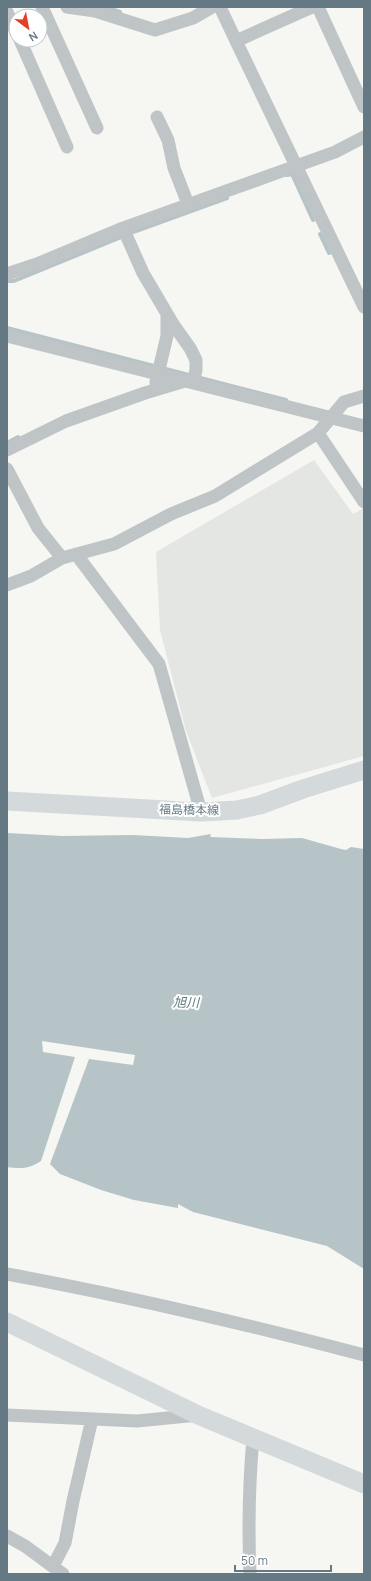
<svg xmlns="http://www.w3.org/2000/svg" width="371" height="1581" viewBox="0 0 371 1581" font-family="Manrope,'Noto Sans JP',sans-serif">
<rect width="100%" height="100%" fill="#f6f6f3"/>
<path fill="#e4e6e4" d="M314 460 353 514 364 508V756L212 798 186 731 160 630 156 552Z"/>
<path fill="#b6c4c7" d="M7 833 63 836 133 835 188 838 211 834 210 837 262 839 302 838 341 849 346 850 351 847 364 849V1269L327 1246 193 1212 178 1204V1208L134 1200 101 1190 60 1174 50 1164 89 1059 133 1065 135 1055 42 1041 43 1052 75 1057 41 1161C29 1169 21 1169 7 1167Z"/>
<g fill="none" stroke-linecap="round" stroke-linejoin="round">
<path stroke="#b6c4c7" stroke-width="4" d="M105 7 120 12
M287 175 292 174 313 220
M320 234 329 253
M7 281H14L136 231 227 198
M7 328 286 400
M7 443 18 437"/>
<path stroke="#bfc4c7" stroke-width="13" d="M42 7 97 128
M67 7 95 11 155 30 193 18 212 7
M220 7 236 41
M312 7 236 41 364 307
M318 7 364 107
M7 12 16 32
M20 40 67 147
M157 117 168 140 174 168 188 204
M123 228 143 273 173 324 190 348 196 360V370L193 383
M7 274 37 264 123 228 335 152 364 137
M7 336 364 426
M156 382 167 336V315
M318 433 364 502
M7 450 66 421 145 393 185 381
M7 469 38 528 62 558
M76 554 159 664 201 812
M7 585 31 576 62 558 114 544 171 514 215 496 318 433 344 402 364 396
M7 1274C127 1296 246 1324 364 1355
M7 1415 137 1421 198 1415
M7 1536 25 1546 63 1574
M53 1566 65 1543 73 1501 92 1419
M250 1574C248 1528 249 1483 253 1438"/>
<path stroke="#d4d9dc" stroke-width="19" d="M7 801 201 812 237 810 260 805 303 789 364 770
M7 1322 198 1415 364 1484"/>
</g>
<g text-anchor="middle" stroke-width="4" stroke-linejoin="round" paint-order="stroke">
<g font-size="12" fill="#657984" stroke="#fff">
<text transform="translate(189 810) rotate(1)" y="4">福島橋本線</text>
</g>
<g font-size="13" font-style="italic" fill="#617b80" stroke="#fff">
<text transform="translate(186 1002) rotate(1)" y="5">旭川</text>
</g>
</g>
<rect width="371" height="1581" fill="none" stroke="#657984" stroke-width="16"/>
<g transform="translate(28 28) rotate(148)"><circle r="19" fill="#ffffff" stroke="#c1c9ce"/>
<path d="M0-3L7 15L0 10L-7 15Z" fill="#e24027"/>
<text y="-6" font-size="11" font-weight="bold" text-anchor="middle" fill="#657984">N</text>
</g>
<path d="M235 1565v6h96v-6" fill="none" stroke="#657984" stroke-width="2"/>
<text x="241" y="1565" font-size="12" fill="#657984" stroke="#ffffff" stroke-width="3" paint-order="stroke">50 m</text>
</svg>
